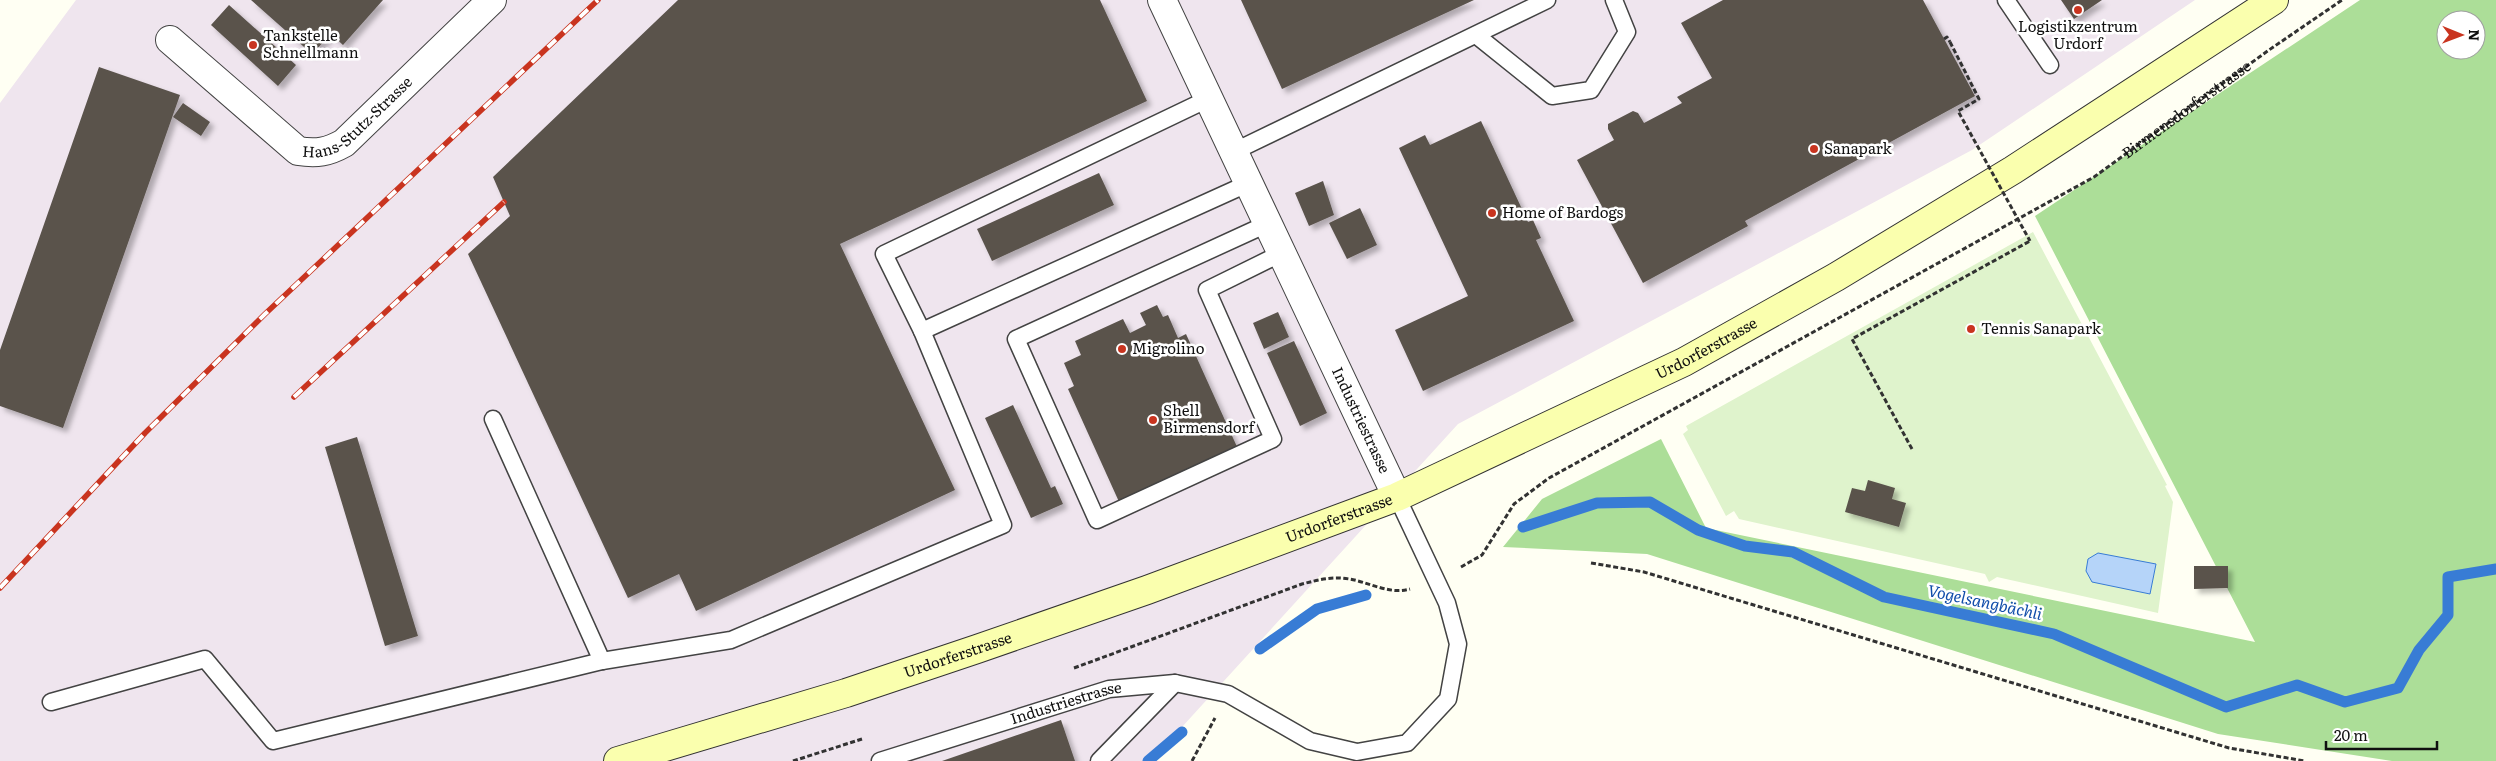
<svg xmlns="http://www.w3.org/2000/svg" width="2496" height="761" viewBox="0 0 2496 761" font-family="Literata,serif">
<defs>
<filter id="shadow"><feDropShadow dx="4.5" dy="4.5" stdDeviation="2.5" flood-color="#0004"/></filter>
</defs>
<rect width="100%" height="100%" fill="#fffff3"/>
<path fill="#efe5ee" d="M76 0H2195L1972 150 1458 424 1151 761H0V103Z"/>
<path fill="#acde98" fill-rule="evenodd" d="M2360 0H2496V761H2392L2218 734 1647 554 1503 547 1542 499 1661 439 1706 528 2255 642 2035 216ZM2446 20H2476V50H2446Z"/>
<path fill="#dff3cc" d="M2033 232 2167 485 2165 486 2173 502 2158 613 1997 577 1989 582 1985 574 1739 519 1734 511 1726 516 1683 434 1688 430 1686 426Z"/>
<path fill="#b5d4f9" stroke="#387cd5" d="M2098 553 2156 564 2150 594 2092 582 2086 571 2088 559Z"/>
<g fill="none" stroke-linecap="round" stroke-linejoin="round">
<path stroke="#387cd5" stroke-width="11" d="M1523 527 1597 503 1650 502 1698 530 1745 546 1793 552 1884 597 2054 634 2226 707 2297 685 2345 702 2398 688 2419 650 2448 615V577L2496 569
M1260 649 1317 609 1366 595
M1148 761 1182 732"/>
</g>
<path fill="#5a534c" filter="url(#shadow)" d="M251 0H383L343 45 331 34 312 54Z
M678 0H1100L1147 101 840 244 955 490 696 611 679 574 628 598 468 254 510 216 493 177Z
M1241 0H1474L1282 89Z
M1723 0H1923L1975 96 1745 221 1748 226 1643 283 1577 160 1614 140 1608 129V124L1633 111 1638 113 1644 123 1682 103 1677 97 1712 78 1681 23Z
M2061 0H2102L2074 19Z
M229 5 296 65 278 86 211 25Z
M99 67 180 95 63 428 0 406V350Z
M183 103 210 122 201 136 173 117Z
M1481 121 1528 222 1533 220 1541 238 1536 240 1574 321 1423 391 1395 330 1468 296 1399 148 1425 135 1430 145Z
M1099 173 1114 205 992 261 977 229Z
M1323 181 1334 215 1309 226 1295 193Z
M1360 208 1377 245 1347 259 1329 223Z
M1157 305 1163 317 1168 315 1178 338 1186 334 1238 449 1120 504 1068 389 1074 386 1064 363 1081 355 1075 341 1123 319 1130 333 1146 325 1140 313Z
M1278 312 1289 337 1264 349 1253 323Z
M1294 341 1327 413 1300 426 1267 353Z
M1013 405 1051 488 1055 486 1063 504 1031 518 985 418Z
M357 437 418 636 385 646 325 447Z
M1868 480 1895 488 1892 499 1906 503 1899 527 1845 512 1852 488 1865 491Z
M2194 566H2228V588L2194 589Z
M1061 720 1075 761H942Z"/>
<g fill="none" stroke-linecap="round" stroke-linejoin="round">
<g stroke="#434343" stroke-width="19">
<g id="service">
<path d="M2006 0 2050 65"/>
<path d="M1476 35 1552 96 1591 90 1627 32 1614 0"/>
<path d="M1208 99 884 254 922 331 1247 184"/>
<path d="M1233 152 1547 0"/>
<path d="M1267 224 1016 339 1097 520 1273 439 1207 290 1280 254"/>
<path d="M493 419 602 661"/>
<path d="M51 702 205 659 273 741 602 661 731 640 1003 525 922 331"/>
<path id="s2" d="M880 761 1109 689 1175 683 1228 694 1310 741 1357 752 1407 743 1448 699 1458 644 1447 603 1397 497"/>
<path d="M1099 761 1175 683"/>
</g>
</g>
<g stroke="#434343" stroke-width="30">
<g id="minor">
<path id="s3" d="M1162 0 1397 497"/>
<path id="s4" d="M170 40 298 151C317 154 328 152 344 143L492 0"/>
</g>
</g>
<g stroke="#323232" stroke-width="30">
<g id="secondary">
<path id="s5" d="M618 761 846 693 977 649 1147 590 1397 497 1684 362 1836 277 2013 170 2274 0"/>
</g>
</g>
<g stroke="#323232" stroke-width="3" stroke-dasharray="5 2.5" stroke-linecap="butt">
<path d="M1944 39 1947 37 1950 42"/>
<path d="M1912 449 1852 339 2030 241"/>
<path d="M1591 563 1644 572 2229 748 2305 761"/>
<path id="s1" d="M1461 567 1482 555 1514 504 1549 478 2094 177 2269 50 2342 0"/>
<path d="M1074 668 1302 584C1318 580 1332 576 1349 579 1369 582 1389 595 1410 589"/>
<path d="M793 761 862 739"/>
<path d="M1192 761 1215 718"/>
</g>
<use href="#service" stroke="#fff" stroke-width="16"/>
<use href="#minor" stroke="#fff" stroke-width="28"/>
<use href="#secondary" stroke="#faffae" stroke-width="28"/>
<g stroke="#c9341f" stroke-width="5.5">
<path id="rail" d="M294 397 504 202
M0 588 145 433 265 314 598 0"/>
</g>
<use href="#rail" stroke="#fff" stroke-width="4" stroke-dasharray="11" stroke-linecap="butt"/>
<path stroke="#323232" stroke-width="3" stroke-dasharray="5 2.5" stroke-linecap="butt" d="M1950 42 1979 99 1958 111 2030 241"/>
</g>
<g fill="#c9341f" stroke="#fff" stroke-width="2">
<circle cx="2078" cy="10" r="5"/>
<circle cx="253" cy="45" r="5"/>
<circle cx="1814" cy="149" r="5"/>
<circle cx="1492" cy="213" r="5"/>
<circle cx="1971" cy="329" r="5"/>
<circle cx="1122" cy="349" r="5"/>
<circle cx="1153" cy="420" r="5"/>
</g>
<g text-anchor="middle" stroke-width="5" stroke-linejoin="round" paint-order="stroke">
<g font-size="15" fill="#101010" stroke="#fff" text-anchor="start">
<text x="2078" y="32" text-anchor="middle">Logistikzentrum<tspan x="2078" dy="17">Urdorf</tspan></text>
<text x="263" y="41">Tankstelle<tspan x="263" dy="17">Schnellmann</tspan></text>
<text x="1824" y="154">Sanapark</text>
<text x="1502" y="218">Home of Bardogs</text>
<text x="1981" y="334">Tennis Sanapark</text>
<text x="1132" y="354">Migrolino</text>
<text x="1163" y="416">Shell<tspan x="1163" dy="17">Birmensdorf</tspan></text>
</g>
<g font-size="15" fill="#101010" stroke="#fff">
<text dy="5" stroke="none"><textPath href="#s1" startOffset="865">Birmensdorferstrasse</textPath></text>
<text dy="5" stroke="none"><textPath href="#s4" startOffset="241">Hans-Stutz-Strasse</textPath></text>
<text dy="5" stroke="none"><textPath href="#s5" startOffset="1166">Urdorferstrasse</textPath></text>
<text dy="5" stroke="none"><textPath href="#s3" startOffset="465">Industriestrasse</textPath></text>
<text dy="5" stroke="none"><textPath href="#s5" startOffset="761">Urdorferstrasse</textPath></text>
<text dy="5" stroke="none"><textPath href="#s5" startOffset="356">Urdorferstrasse</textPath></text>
<text dy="5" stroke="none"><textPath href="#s2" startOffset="195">Industriestrasse</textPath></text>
</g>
<g font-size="16" font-style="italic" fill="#114daa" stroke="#fff">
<text transform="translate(1985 602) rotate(12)" y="6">Vogelsangbächli</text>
</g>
</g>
<g transform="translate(2461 35) rotate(91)"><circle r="24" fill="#ffffff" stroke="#9f9f9f"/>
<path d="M0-4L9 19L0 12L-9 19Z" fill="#c9341f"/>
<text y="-8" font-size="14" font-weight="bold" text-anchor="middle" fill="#101010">N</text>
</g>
<path d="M2326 741v8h111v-8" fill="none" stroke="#101010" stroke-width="2.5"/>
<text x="2334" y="741" font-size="15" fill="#101010" stroke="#ffffff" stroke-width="4" paint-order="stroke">20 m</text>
</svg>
